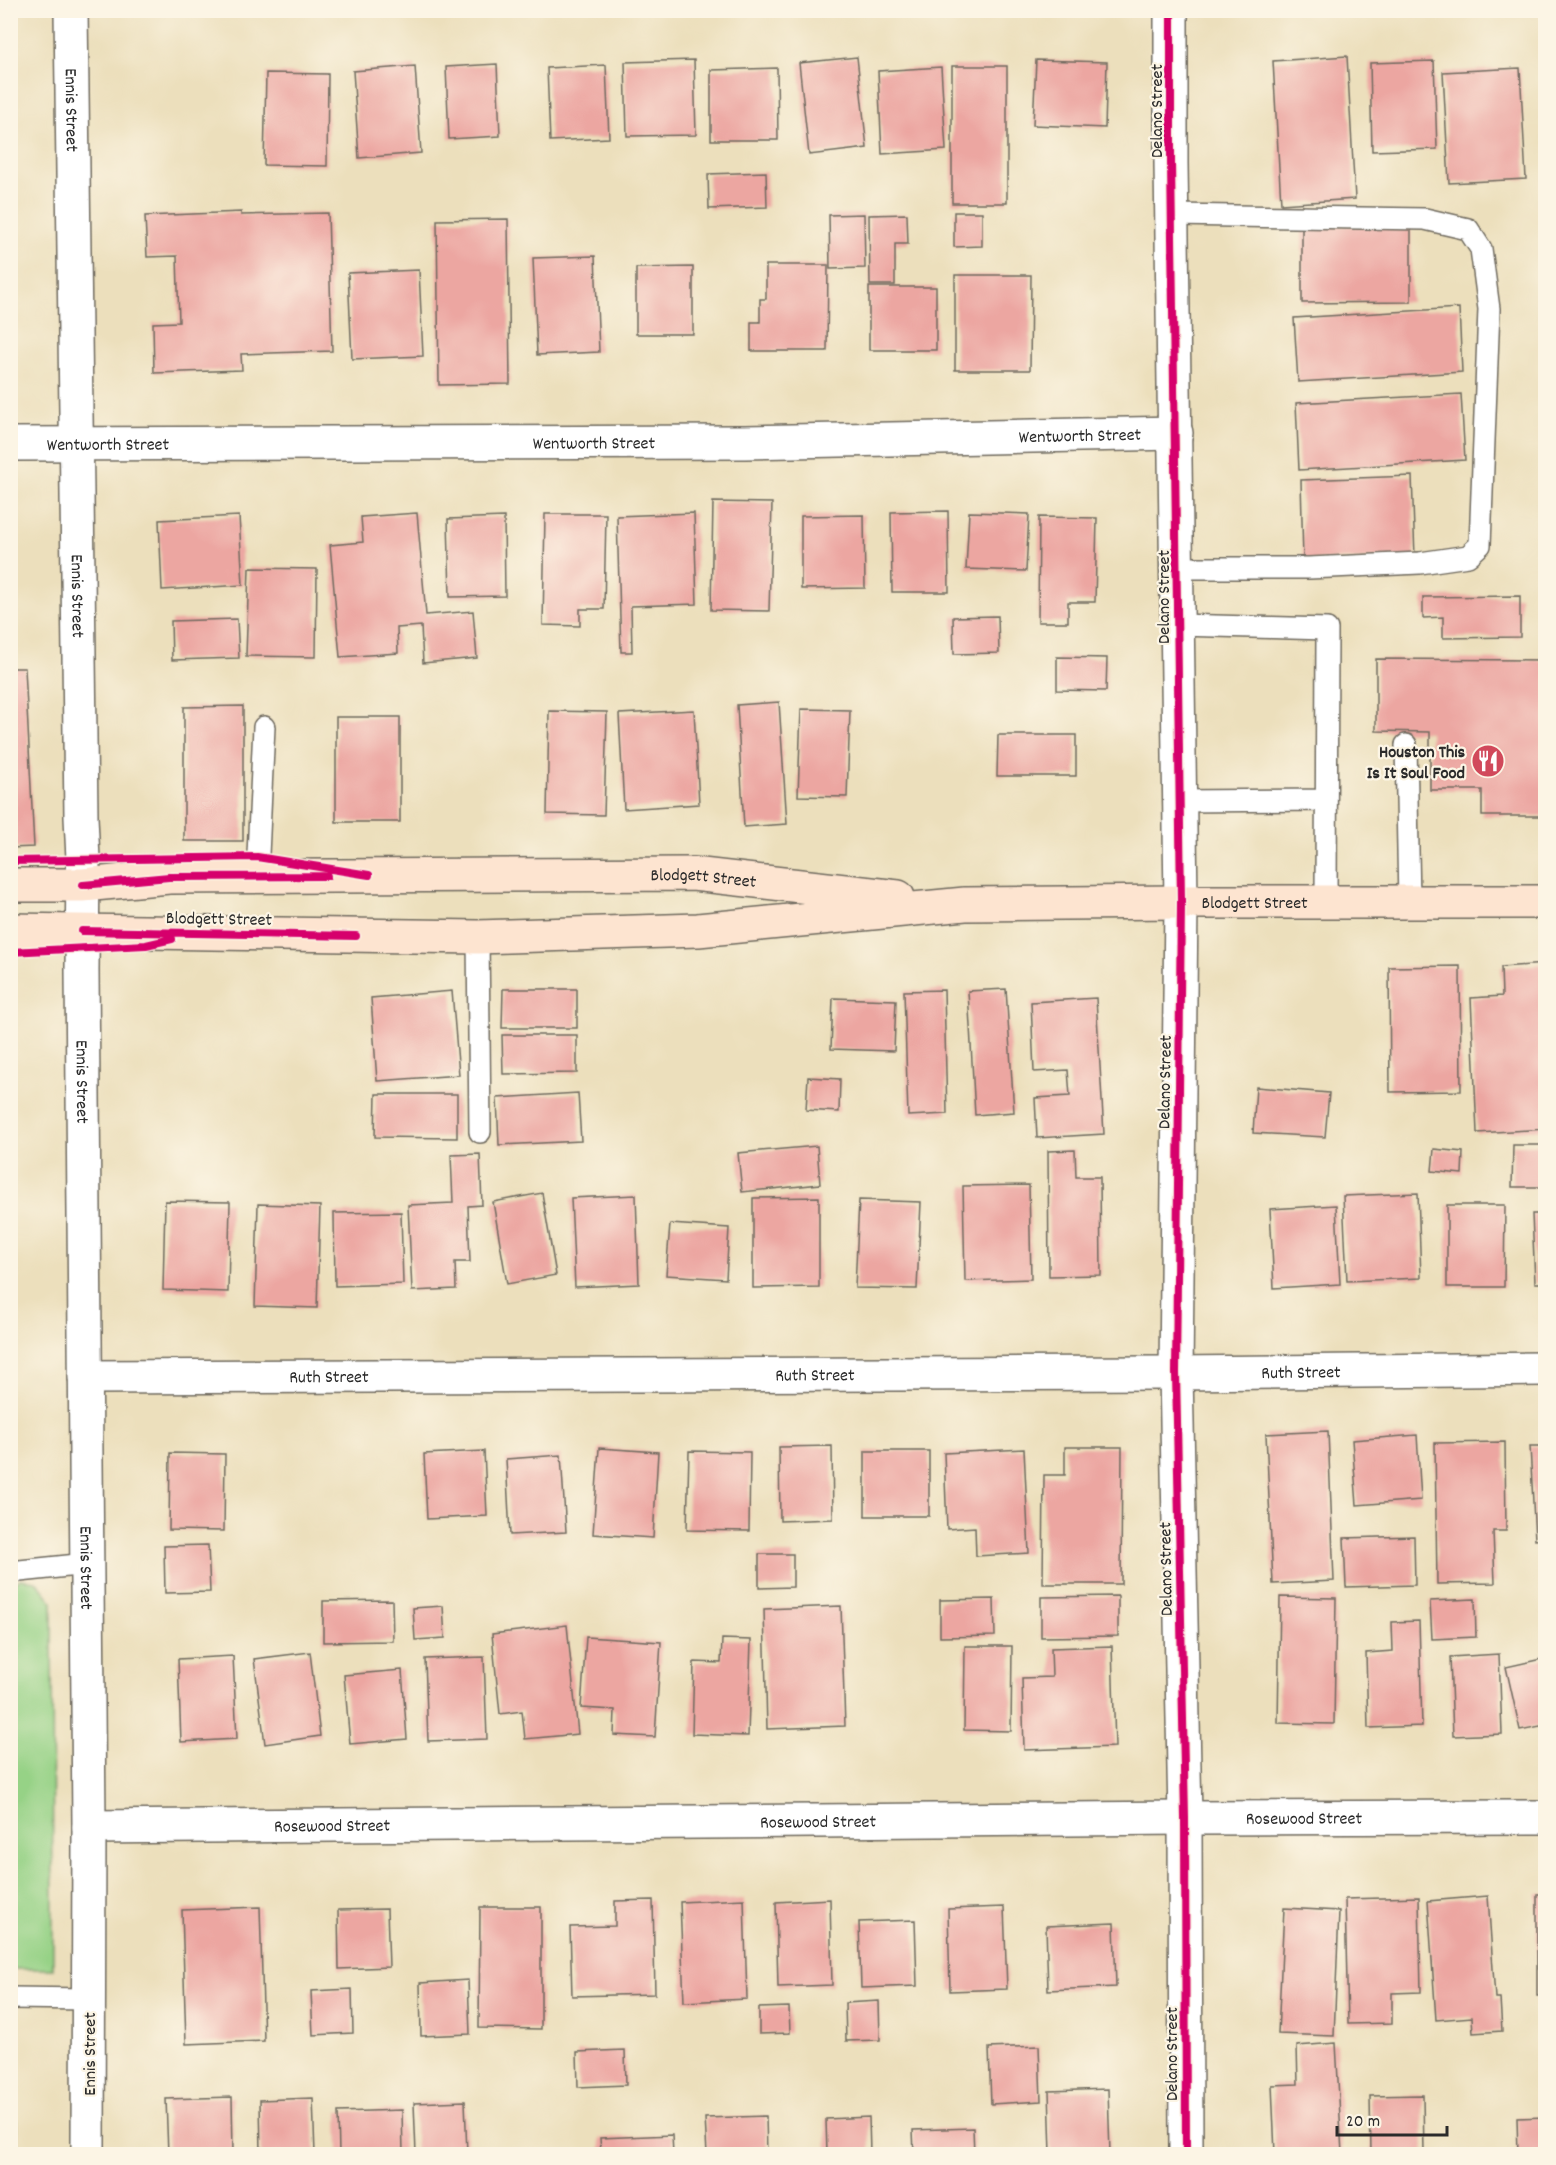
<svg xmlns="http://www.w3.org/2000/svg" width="1556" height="2165" viewBox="0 0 1556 2165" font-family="Dekko,sans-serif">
<rect width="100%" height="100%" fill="#fcf5e5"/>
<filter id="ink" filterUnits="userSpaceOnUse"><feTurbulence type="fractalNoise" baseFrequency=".0167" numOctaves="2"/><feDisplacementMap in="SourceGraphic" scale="12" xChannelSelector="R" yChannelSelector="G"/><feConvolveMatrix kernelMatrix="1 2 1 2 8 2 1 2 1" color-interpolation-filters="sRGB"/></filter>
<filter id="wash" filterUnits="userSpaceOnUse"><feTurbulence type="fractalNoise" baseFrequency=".008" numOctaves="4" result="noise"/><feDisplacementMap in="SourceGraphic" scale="24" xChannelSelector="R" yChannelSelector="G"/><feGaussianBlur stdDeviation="1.35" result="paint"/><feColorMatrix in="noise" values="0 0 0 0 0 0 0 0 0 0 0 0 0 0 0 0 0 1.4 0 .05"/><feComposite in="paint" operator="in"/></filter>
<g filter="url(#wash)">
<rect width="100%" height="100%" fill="#ecdfbc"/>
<path fill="#96d286" stroke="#607e58" stroke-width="1.5" d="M20 1579 36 1581 52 1601 53 1969H11L10 1588Z
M11 2114 16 2120 17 2154H11Z"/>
<g id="blocks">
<path fill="#eca6a1" d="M1347 56 1355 199 1281 204 1273 61Z
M857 57 867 148 809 155 799 63Z
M694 60 696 135 627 136 625 62Z
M1036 60 1107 62 1105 128 1033 125Z
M1434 61 1437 149 1372 151 1370 63Z
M497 64 500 136 449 139 446 67Z
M606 65 609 138 550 141 547 68Z
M415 66 421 153 359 158 353 71Z
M952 66H1007V203H952Z
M941 67 946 150 882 154 878 71Z
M777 68 778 140H711V70Z
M1520 68 1526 179 1449 183 1443 72Z
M266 73 328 74 327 166 264 165Z
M766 172 767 207 709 209 708 174Z
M241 212V215L328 213 332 351 241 354 242 370 154 373 153 323 179 322 177 256 147 257 145 216Z
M954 212H982V246L954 247Z
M864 214 865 268 830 269 829 215Z
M907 214 908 244H895V285H870L869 215Z
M508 219 510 384 439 385 437 220Z
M1302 226H1411V302L1302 303Z
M595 256 599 352 537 355 533 258Z
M766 265H828L827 351H751V322H760V299H766Z
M693 267V334H636V268Z
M419 270 423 356 352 359 348 273Z
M955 275H1031L1030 370H955Z
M869 287H936V350H869Z
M1459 308 1462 372 1298 382 1294 318Z
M1461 394 1465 460 1299 470 1296 403Z
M1412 476 1415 557 1303 561 1301 480Z
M713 502 772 503 769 611 711 610Z
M948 511 949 592H892L891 512Z
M969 512 1029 514 1026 571 966 569Z
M417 513 426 615 473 611 477 658 423 663 421 626 397 628 398 653 340 657 330 545 363 542 361 517Z
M694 513 697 604 631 606 632 652H621L617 516Z
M545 514H606L604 609H580V626L543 625Z
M864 515 865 588 801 589V516Z
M239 516 243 585 162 590 159 520Z
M504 517 505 596 450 597 448 519Z
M1039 517 1097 518 1095 602H1068V622H1038Z
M249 568 317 569 316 657 246 656Z
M1520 596V637L1443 638V617L1423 618V597Z
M998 616 999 653 954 654 953 617Z
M237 619 239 658 172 660 171 621Z
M1057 657 1107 658 1106 691 1057 690Z
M1376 659 1546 660V816H1482V790H1430V732L1376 731Z
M10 668H25L34 847 10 848Z
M779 702 787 824 744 827 737 705Z
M243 706V841H184V707Z
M801 709 850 710 847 797 798 796Z
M694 710 699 804 624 809 619 714Z
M549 711 607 712 604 815 547 814Z
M336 717H400V822H336Z
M998 735H1076V776H997Z
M1546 964V1129L1477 1133 1471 998 1502 996 1501 967Z
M1460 966 1461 1091 1390 1092 1389 967Z
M503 989H577V1028H502Z
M1006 989 1014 1112 975 1115 968 991Z
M944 990 947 1114 908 1116 904 991Z
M452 991 459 1075 377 1081 371 998Z
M833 998 896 1000 894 1051 831 1049Z
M1096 998 1104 1134 1037 1138 1035 1098 1070 1096 1068 1070 1034 1072 1031 1002Z
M502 1035H577V1073L503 1074Z
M808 1077 840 1079 839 1112 806 1110Z
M1256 1087 1329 1093 1325 1137 1253 1133Z
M578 1093 581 1141 499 1145 497 1098Z
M376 1094H457V1138L375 1137Z
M1513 1145H1546V1187H1512Z
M817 1146 820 1184 742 1192 738 1153Z
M1434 1149 1463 1152 1462 1174 1432 1171Z
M1075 1150 1076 1177H1100L1101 1275 1049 1276 1048 1151Z
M480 1154 482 1205 468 1206 470 1262H455L456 1289 412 1291 408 1205 453 1203 451 1155Z
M1029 1185 1031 1279 965 1281 963 1186Z
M542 1193 556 1275 507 1284 493 1202Z
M1418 1193 1421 1278 1347 1281 1343 1196Z
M636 1195 639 1284 575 1287 571 1198Z
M819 1197V1287L753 1288V1198Z
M859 1200 921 1202 917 1289 855 1288Z
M165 1201 230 1202 228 1292 163 1290Z
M258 1204 320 1206 317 1308 255 1306Z
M1336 1205 1340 1284 1274 1288 1270 1209Z
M1447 1205H1505L1504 1287H1447Z
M401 1212 403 1284 335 1286 334 1213Z
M1532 1214H1546V1283H1535Z
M670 1224 729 1228 726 1279 666 1275Z
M1328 1431 1334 1581 1273 1584 1266 1434Z
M1417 1435 1421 1500 1357 1505 1352 1440Z
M1505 1442 1506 1531H1493L1495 1583 1437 1584 1435 1443Z
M832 1446 833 1519 780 1521 779 1447Z
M1530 1446H1546V1539L1535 1540Z
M1065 1447H1122L1121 1584H1043L1044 1475H1065Z
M599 1448 658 1452 653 1538 593 1534Z
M1024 1449 1029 1553 976 1556 975 1527 947 1529 944 1453Z
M484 1451 487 1516 427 1519 424 1454Z
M689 1451 750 1452 749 1531 687 1530Z
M865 1451H929V1516H865Z
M170 1453 225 1454 224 1531 169 1530Z
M561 1455 566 1532 510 1535 506 1459Z
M1414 1536 1415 1585 1346 1587 1344 1538Z
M208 1545 210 1592 165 1593 164 1546Z
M759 1554H793V1587L759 1588Z
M1118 1596V1636L1041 1637V1597Z
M1280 1597 1336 1598 1334 1724 1278 1723Z
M994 1599 995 1636 940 1637V1600Z
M1475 1599 1476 1637 1432 1639 1430 1601Z
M392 1600 393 1641 323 1642V1601Z
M443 1606 445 1638 415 1640 413 1608Z
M841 1606 845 1726 767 1729 764 1609Z
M1419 1621 1422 1726 1368 1728 1366 1653 1393 1651 1392 1622Z
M567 1625 578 1734 525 1739 522 1711 500 1714 492 1634Z
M586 1637 661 1642 655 1737 614 1735 615 1710 581 1708Z
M722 1639 751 1640 748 1736 692 1734 694 1662 721 1663Z
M965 1646H1012L1011 1731 964 1730Z
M1112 1646 1115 1747 1024 1750 1022 1678 1052 1677 1051 1648Z
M310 1652 320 1736 265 1744 254 1659Z
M1499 1654 1502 1734 1453 1736 1450 1657Z
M233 1656 237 1739 181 1742 178 1659Z
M484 1657 487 1739 428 1741 425 1659Z
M1546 1658V1725L1520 1730 1506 1667Z
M402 1670 407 1739 350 1744 344 1675Z
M1537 1894H1546V1996H1537Z
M1488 1896 1495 1998H1500L1502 2031 1473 2033 1472 2017 1436 2020 1428 1901Z
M1419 1897 1421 1992 1392 1993V2023L1348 2024 1345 1899Z
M744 1899 747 1999 684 2002 680 1902Z
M830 1899 832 1985 778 1987 776 1902Z
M653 1900 655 1994 572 1996 570 1927 615 1926V1901Z
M260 1907 264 2041 186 2044 182 1910Z
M480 1907H541V2029L479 2028Z
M1004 1907 1007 1989 950 1991 948 1909Z
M1284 1908 1339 1911 1334 2036 1278 2034Z
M387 1909 389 1967 339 1969 338 1910Z
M915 1920 917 1986 861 1988 859 1922Z
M1114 1923 1116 1987 1048 1990 1046 1926Z
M468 1980 470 2034 421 2036 420 1983Z
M352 1989 353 2033 313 2035 311 1991Z
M879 2001 880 2040 846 2041 845 2003Z
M789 2007 790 2033 759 2034V2008Z
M1336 2043 1342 2154H1275L1272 2085 1298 2084 1297 2046Z
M1039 2046 1041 2101 991 2104 989 2048Z
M625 2050 626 2085 578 2087 577 2052Z
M1108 2089 1110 2154H1051L1049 2091Z
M1423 2095 1424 2154H1371L1370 2096Z
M232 2097 233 2154H168L166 2099Z
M313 2098 315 2154H261L260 2100Z
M465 2101 467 2154H416L414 2103Z
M402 2110 403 2154H339L338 2112Z
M766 2116 767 2154H707L705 2118Z
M869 2117 870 2154H827L826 2119Z
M1546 2117V2154H1518L1517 2118Z
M973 2128 974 2154H914L913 2130Z
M672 2135 673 2154H601L600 2138Z"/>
</g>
</g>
<g filter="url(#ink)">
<use href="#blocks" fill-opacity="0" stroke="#6f6a5e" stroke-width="1.5"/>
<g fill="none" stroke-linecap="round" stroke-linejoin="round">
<g stroke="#6f6a5e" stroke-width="24">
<path id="service" d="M1173 215 1425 219 1468 229 1481 249 1489 309 1480 545 1468 556 1420 563 1309 568H1178
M1178 625 1327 629 1326 902
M1406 745 1409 902
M1180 801 1326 800
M257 876 264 727
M478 937 480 1132
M10 1572 87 1564
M10 1998 89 1999"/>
</g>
<g stroke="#6f6a5e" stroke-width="36">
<g id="minor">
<path d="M1171 10V163L1181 902 1176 1373 1185 1818 1186 2154"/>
<path id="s1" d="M10 444 745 442 1176 433"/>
<path id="s2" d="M85 1377 1176 1373 1546 1369"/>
<path id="s3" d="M89 1827 1185 1818 1546 1817"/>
</g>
</g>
<g stroke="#6f6a5e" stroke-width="36">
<g id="tertiary">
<path id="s4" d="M71 10 81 817 83 859 82 970 89 1827 88 2154"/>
</g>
</g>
<g stroke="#6f6a5e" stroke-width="36">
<g id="secondary">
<path id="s5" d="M10 885H83L169 877 693 874 898 897"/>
<path id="s6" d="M10 930 478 937 698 930 965 904 1181 902H1546"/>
</g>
</g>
<use href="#service" stroke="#fff" stroke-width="21"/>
<use href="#minor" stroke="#fff" stroke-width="33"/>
<use href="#tertiary" stroke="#fff" stroke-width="33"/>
<use href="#secondary" stroke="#fde4d0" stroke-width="33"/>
<g stroke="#fcf5e5" stroke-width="11">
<path id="cycleway" d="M1171 10V163L1181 902 1176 1373 1185 1818 1186 2154
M10 861 257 857 369 875
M83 885 169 877 327 876
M82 931 356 936
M10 952 146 945 172 939"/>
</g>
<use href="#cycleway" stroke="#d6006c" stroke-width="8"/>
</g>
</g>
<defs>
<g id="restaurant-disc" transform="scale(1.725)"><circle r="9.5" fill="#d1495b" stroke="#fcf5e5"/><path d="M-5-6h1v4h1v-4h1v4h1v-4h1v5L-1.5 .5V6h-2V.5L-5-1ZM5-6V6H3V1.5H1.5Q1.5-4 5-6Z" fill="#fff"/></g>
</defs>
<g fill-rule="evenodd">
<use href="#restaurant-disc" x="1488" y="761"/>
</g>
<g text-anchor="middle" stroke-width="4.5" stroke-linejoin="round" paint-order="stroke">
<g font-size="18" fill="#2b2b2b" stroke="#fcf5e5">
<text dy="6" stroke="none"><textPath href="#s4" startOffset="100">Ennis Street</textPath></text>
<text transform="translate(1156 111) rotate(-90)" y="6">Delano Street</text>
<text dy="6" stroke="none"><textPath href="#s1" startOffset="1070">Wentworth Street</textPath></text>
<text dy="6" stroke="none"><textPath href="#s1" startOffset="98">Wentworth Street</textPath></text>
<text dy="6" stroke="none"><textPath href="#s1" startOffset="584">Wentworth Street</textPath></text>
<text dy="6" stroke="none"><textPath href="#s4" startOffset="586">Ennis Street</textPath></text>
<text transform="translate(1163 597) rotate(-90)" y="6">Delano Street</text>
<text dy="6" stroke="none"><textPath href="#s5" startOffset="694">Blodgett Street</textPath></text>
<text dy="6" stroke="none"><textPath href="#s6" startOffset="1246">Blodgett Street</textPath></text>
<text transform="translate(219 918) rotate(1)" y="6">Blodgett Street</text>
<text dy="6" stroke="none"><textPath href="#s4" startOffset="1072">Ennis Street</textPath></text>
<text transform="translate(1164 1082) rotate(-89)" y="6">Delano Street</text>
<text dy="6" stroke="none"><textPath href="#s2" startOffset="1216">Ruth Street</textPath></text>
<text dy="6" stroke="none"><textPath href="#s2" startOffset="730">Ruth Street</textPath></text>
<text dy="6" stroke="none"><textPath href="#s2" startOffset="244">Ruth Street</textPath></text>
<text dy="6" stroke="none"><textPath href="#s4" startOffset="1558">Ennis Street</textPath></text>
<text transform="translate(1165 1569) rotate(-91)" y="6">Delano Street</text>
<text dy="6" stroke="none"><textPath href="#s3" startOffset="1215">Rosewood Street</textPath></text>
<text dy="6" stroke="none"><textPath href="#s3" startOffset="729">Rosewood Street</textPath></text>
<text dy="6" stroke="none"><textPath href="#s3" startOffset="243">Rosewood Street</textPath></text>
<text transform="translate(89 2054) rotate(-90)" y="6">Ennis Street</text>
<text transform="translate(1171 2054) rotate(-90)" y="6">Delano Street</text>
</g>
<g font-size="18" font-weight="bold" fill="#2b2b2b" stroke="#fcf5e5" text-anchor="end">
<text x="1465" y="757">Houston This<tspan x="1465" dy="21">Is It Soul Food</tspan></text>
</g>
</g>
<rect width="1556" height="2165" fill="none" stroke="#fcf5e5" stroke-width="36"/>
<path d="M1337 2126v9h110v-9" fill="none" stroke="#2b2b2b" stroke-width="3"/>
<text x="1346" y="2126" font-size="18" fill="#2b2b2b" stroke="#fcf5e5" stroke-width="4.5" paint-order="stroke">20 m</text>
</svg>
